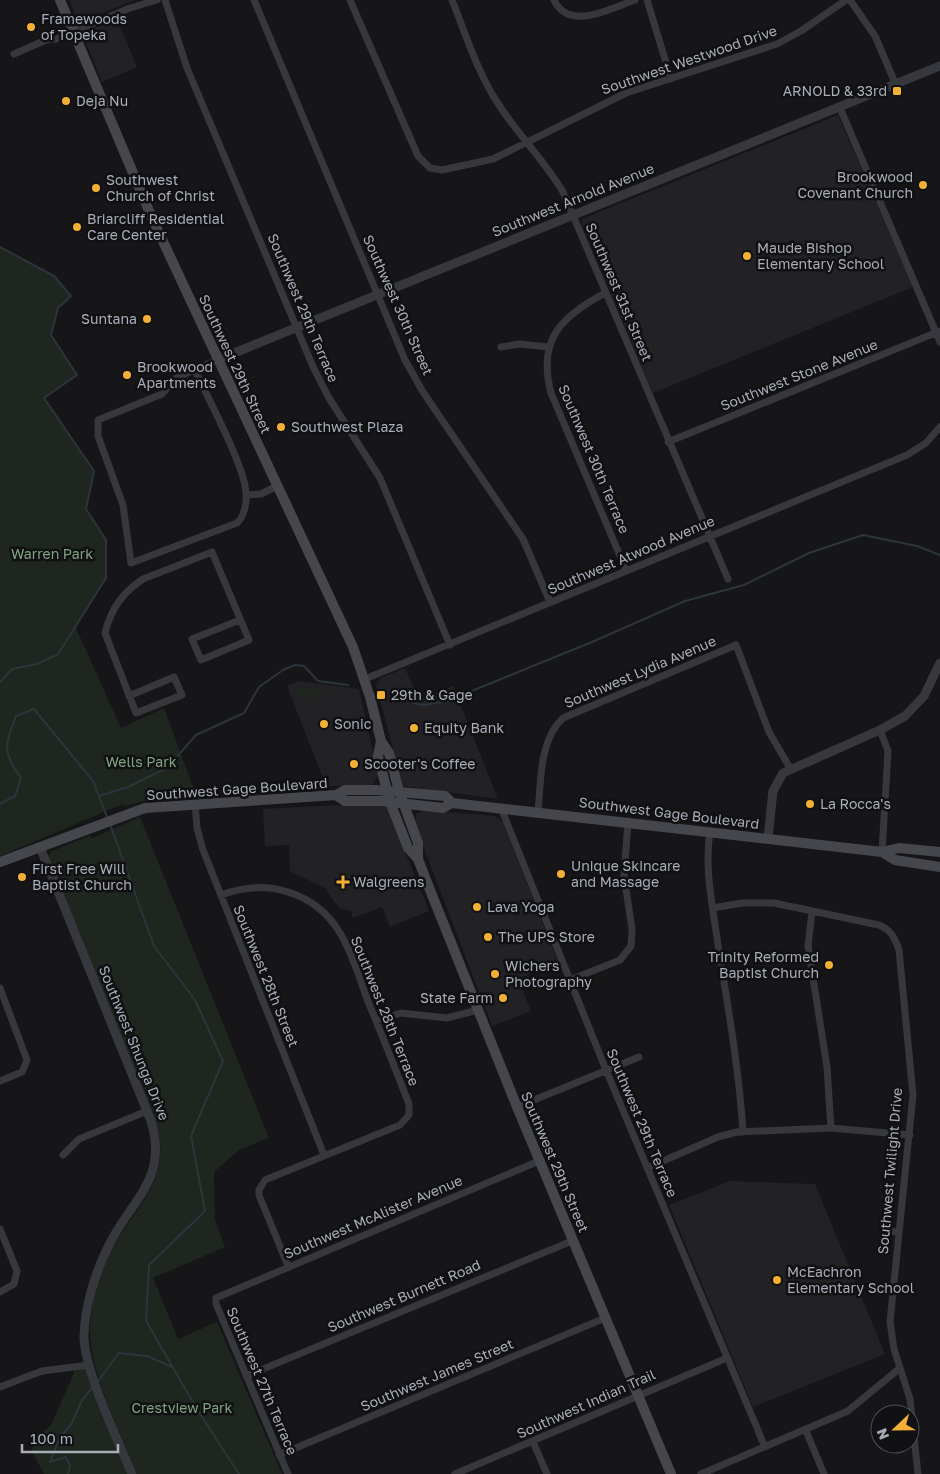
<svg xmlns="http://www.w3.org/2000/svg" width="940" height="1474" viewBox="0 0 940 1474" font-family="'Golos Text',sans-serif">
<rect width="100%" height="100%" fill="#161618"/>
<path fill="#222225" d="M69 0H135L82 21 77 19Z
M117 19 137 67 102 82 83 36 84 32Z
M838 115 913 287 653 393 582 224V219Z
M405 668 419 700 453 686 498 799 403 786 376 685 381 678Z
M299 681 359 689 378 775 374 783 367 786H326L287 686Z
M342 805 382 806 387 808 429 911 390 927 382 907 353 918 351 911 340 908 335 903 325 888 290 871 289 845 265 846 263 809Z
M425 810 495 816 502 821 558 962 518 979 531 1011 492 1026 415 825 416 814Z
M730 1181 815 1184 885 1354 753 1407 669 1205Z"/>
<path fill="#1e261f" d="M0 247 54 276 71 296 58 308 51 335 77 375 44 398 94 471 86 509 106 540V578L76 628 121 728 164 708 196 795 144 801 125 806 123 804 0 856Z
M300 687 305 690 320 689 322 695 308 700 306 695 299 697 297 692Z
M140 817 269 1138 239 1150 214 1172 215 1220 225 1247 153 1278 178 1339 217 1322 282 1474H137C121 1434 89 1371 90 1330 91 1306 97 1277 108 1256 134 1206 175 1182 155 1119L51 865 49 855 52 851 89 836 92 838Z
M89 1365 132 1474H44L31 1450 39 1436 51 1425 74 1373V1366Z"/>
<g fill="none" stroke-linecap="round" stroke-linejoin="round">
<path stroke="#2c353c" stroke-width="2" d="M0 247 54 276 71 296 58 308 51 335 77 375 44 398 94 471 86 509 106 540V578L58 654 37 664 12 669 0 682
M413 703 424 705 447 701 592 642 685 601 744 585 809 553 863 535 917 546 940 555
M99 796 128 787 167 768 196 735 244 713 259 687 283 670 295 665 304 666 318 681 348 685
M0 804 15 796 21 778C2 752 5 745 16 716L34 709 93 781 107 817
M110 824 154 946 195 1000 223 1061 191 1136 205 1211 149 1265 146 1321 198 1411 239 1474
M98 1381 119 1353 147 1356 172 1367
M68 1474 70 1466 66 1457 50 1462 59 1439 72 1423 82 1400 93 1387"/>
<path stroke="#37383d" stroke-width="7" d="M165 0 187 68 314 369 329 398 380 478 450 645
M254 0 405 360 423 392 523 539 550 602
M350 0 418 156 430 168 442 170 493 159 626 93 777 44 801 31 846 0
M452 0C466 35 478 74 499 105 519 136 545 161 563 192L728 579
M554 0C569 32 611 8 635 0
M647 0 671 79
M850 0 875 36 896 85
M14 54 46 40 56 39 130 8 157 0
M840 108 940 342
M605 293C561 317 537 339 551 393L626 570
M501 347 519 344 549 347
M195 370C207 397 246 468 246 494 247 503 244 517 237 523L131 563 123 505 98 436V420L162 394 176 378 217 360
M668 442 940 331
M246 495 261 494 277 486
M365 679 907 455 926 443 940 427
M129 696 174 677 182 695 136 713 105 633C111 609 122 593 143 579L212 552 249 640 201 660 192 639 240 620
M880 730 888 751 882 852
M195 803 197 828 203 850 324 1155
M501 808 606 1070 765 1447
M538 812C541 782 539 740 563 718L736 645 769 732 790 768
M710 831C704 870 713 907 718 945 728 1007 739 1069 743 1132
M221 895C265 878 315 891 340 933 353 954 360 981 369 1004 383 1037 396 1071 409 1104V1115L400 1125 265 1180 259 1190V1195L288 1266
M713 908 742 903H774L879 925C891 930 895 938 899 950L913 1095 890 1322 894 1349 910 1399 918 1474
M812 912 808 946 827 1067 831 1128
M570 980 620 960 631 946 632 929 624 876 628 821
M0 988 27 1060 22 1072 0 1081
M376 1021 401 1013 447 1018 478 1010
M517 1107 639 1057
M63 1155 79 1139 147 1111
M647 1168 718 1137 737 1132 831 1128 910 1135
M0 1229 17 1271 14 1284 0 1292
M886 1231 898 1232
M246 1376 572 1241
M0 1387 42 1371 89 1365
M806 1431 824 1474
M533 1442 547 1474
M279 1455 605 1318
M288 1474 216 1304V1298L539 1161
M455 1474 727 1358
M701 1474 848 1411 900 1368"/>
<path stroke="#37383d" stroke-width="9" d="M217 360 940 66
M768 838 773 791 783 773 880 730 905 716 924 696 940 663
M40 847 151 1121C169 1181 130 1200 108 1247 95 1273 85 1306 84 1335 83 1368 118 1440 132 1474"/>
<path stroke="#45474d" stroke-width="10" d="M60 0 152 218 353 647 370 697 381 741 389 753 399 791 418 843V859L430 890 517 1107 671 1474
M381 741 378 756 390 802 408 848 418 859
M336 795 345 801H381L443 808 452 803
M882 852 895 860 940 867
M0 862 145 808 336 795 345 790H376L445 796 452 803 882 852 899 848 940 852"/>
</g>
<g fill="#f2b134" stroke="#111113" stroke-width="2">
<circle cx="31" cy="27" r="5"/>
<rect x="892" y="86" width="10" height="10" rx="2.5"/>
<circle cx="66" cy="101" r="5"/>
<circle cx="923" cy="185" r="5"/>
<circle cx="96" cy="188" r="5"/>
<circle cx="77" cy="227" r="5"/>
<circle cx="747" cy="256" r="5"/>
<circle cx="147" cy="319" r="5"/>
<circle cx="127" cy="375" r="5"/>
<circle cx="281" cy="427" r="5"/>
<rect x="376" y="690" width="10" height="10" rx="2.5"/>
<circle cx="324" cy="724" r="5"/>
<circle cx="414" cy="728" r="5"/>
<circle cx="354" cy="764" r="5"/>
<circle cx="810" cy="804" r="5"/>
<circle cx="561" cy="874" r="5"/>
<circle cx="22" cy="877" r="5"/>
<path d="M340.5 874.5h5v5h5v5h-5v5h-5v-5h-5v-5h5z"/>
<circle cx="477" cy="907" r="5"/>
<circle cx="488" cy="937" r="5"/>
<circle cx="829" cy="965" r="5"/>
<circle cx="495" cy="974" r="5"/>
<circle cx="503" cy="998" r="5"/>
<circle cx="777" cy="1280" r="5"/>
</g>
<g text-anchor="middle" stroke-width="5" stroke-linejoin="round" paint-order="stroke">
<g font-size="14" fill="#a8adb8" stroke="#111113" text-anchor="start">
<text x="41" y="24">Framewoods<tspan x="41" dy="16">of Topeka</tspan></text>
<text x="887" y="96" text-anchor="end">ARNOLD &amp; 33rd</text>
<text x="76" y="106">Deja Nu</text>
<text x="913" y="182" text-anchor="end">Brookwood<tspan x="913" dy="16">Covenant Church</tspan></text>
<text x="106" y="185">Southwest<tspan x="106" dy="16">Church of Christ</tspan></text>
<text x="87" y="224">Briarcliff Residential<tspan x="87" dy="16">Care Center</tspan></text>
<text x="757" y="253">Maude Bishop<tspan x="757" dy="16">Elementary School</tspan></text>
<text x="137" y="324" text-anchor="end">Suntana</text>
<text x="137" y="372">Brookwood<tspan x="137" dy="16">Apartments</tspan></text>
<text x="291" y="432">Southwest Plaza</text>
<text x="391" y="700">29th &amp; Gage</text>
<text x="334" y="729">Sonic</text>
<text x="424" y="733">Equity Bank</text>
<text x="364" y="769">Scooter's Coffee</text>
<text x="820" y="809">La Rocca's</text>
<text x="571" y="871">Unique Skincare<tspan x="571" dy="16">and Massage</tspan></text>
<text x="32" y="874">First Free Will<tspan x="32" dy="16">Baptist Church</tspan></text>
<text x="353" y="887">Walgreens</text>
<text x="487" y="912">Lava Yoga</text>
<text x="498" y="942">The UPS Store</text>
<text x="819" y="962" text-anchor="end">Trinity Reformed<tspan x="819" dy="16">Baptist Church</tspan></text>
<text x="505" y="971">Wichers<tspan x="505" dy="16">Photography</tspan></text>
<text x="493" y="1003" text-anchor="end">State Farm</text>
<text x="787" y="1277">McEachron<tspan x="787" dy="16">Elementary School</tspan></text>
</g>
<g font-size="14" fill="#a8adb8" stroke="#111113">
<text transform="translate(689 60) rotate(-19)" y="5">Southwest Westwood Drive</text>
<text transform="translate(573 200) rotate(-22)" y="5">Southwest Arnold Avenue</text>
<text transform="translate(619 292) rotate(67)" y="5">Southwest 31st Street</text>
<text transform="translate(398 305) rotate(66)" y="5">Southwest 30th Street</text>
<text transform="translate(303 308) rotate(67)" y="5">Southwest 29th Terrace</text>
<text transform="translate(235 364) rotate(65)" y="5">Southwest 29th Street</text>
<text transform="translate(799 375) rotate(-22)" y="5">Southwest Stone Avenue</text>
<text transform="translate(594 459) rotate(67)" y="5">Southwest 30th Terrace</text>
<text transform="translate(631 555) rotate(-23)" y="5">Southwest Atwood Avenue</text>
<text transform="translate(640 672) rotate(-23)" y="5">Southwest Lydia Avenue</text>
<text transform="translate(237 789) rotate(-4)" y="5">Southwest Gage Boulevard</text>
<text transform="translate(669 813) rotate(7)" y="5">Southwest Gage Boulevard</text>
<text transform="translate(266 976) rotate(68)" y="5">Southwest 28th Street</text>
<text transform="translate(385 1011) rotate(68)" y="5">Southwest 28th Terrace</text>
<text transform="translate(134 1043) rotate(68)" y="5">Southwest Shunga Drive</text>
<text transform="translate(642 1123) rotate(67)" y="5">Southwest 29th Terrace</text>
<text transform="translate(555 1162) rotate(67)" y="5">Southwest 29th Street</text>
<text transform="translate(890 1171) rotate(-85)" y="5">Southwest Twilight Drive</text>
<text transform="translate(373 1217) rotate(-23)" y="5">Southwest McAlister Avenue</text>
<text transform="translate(404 1296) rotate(-23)" y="5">Southwest Burnett Road</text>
<text transform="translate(437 1375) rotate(-23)" y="5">Southwest James Street</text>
<text transform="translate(262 1381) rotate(67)" y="5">Southwest 27th Terrace</text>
<text transform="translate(586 1404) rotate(-24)" y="5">Southwest Indian Trail</text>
</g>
<g font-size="14" fill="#7fa381" stroke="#111113">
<text x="52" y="559">Warren Park</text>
<text x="141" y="767">Wells Park</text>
<text x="182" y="1413">Crestview Park</text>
</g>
</g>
<g transform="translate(895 1429) rotate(248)"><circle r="24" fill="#111113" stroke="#4d4f55"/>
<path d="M0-4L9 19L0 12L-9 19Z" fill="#f2b134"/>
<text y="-8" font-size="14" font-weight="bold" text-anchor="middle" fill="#a8adb8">N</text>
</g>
<path d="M22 1444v8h96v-8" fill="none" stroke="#a8adb8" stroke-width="2.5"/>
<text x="30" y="1444" font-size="15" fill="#a8adb8" stroke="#111113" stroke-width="4" paint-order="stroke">100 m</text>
</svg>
